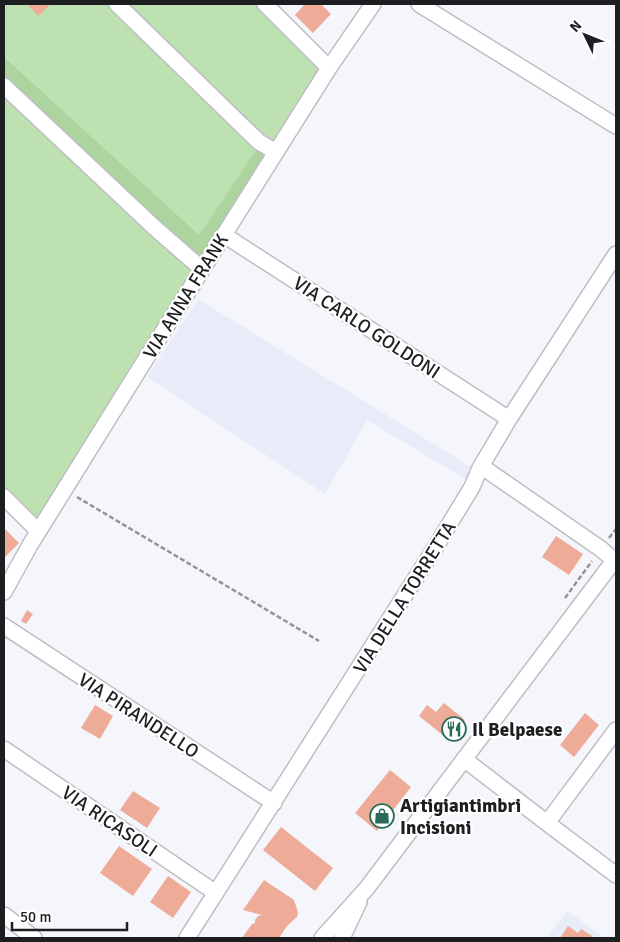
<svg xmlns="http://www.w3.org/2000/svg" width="620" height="942" viewBox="0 0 620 942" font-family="Signika,sans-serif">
<rect width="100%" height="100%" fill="#f5f6fb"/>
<path fill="#e8ecf8" d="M198 299 471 467 467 480 367 420 325 494 147 377Z
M567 911 605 938H547Z"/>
<path fill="#bee1b1" d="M4 4H255L323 70 40 518 31 519 4 492Z"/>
<path fill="#add49f" d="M4 57 199 235 257 149 267 156 200 261 4 80Z"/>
<path fill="#eeab98" d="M27 4H51L38 16Z
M305 4H321L331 14 313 33 295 15Z
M4 528 19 543 4 558Z
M556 536 583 554 569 575 542 557Z
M27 610 33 614 26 624 21 621Z
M444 703 465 720 449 740 419 716 427 705 436 712Z
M95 705 113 716 100 739 81 728Z
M585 713 599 725 574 757 560 745Z
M390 770 411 787 377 831 355 813Z
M133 791 160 808 147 828 120 810Z
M281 827 333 868 315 891 263 850Z
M119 846 152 869 133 896 100 873Z
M168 876 191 892 173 918 150 902Z
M264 880 294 900 298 912 297 917 287 926 279 938H242L252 924 255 923V920L258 916 262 915 243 910Z
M568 926 578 933 581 929 592 936 591 938H560Z"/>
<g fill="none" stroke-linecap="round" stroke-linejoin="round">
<g stroke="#bdbec3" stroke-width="18">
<path id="minor" d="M117 4 259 142 276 152
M265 4 329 68
M419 4 616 126
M4 86 156 229 202 269
M224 235 509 419
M481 466 601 549 616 562
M4 497 38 531
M4 592 30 545 137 373 329 68 373 4
M4 626 274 803
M4 749 216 893
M464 759 547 823 616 875
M547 823 616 730
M4 915 34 938
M187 938 438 543 472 487 480 468 509 419 616 254
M322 938 367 888 616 558
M342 938 359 902"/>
</g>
<path stroke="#939498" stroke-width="2.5" stroke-dasharray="5 2.5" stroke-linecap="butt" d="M77 497 319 641
M609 538 616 529
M565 598 592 561"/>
<use href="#minor" stroke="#fff" stroke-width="15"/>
</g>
<defs>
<g id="restaurant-ring" transform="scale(1.25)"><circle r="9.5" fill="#fff" stroke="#2a6a58" stroke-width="1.5"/><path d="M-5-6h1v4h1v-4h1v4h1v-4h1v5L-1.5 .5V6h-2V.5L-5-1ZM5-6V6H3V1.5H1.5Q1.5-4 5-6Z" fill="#2a6a58"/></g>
<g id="shop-ring" transform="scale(1.25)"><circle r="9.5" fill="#fff" stroke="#2a6a58" stroke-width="1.5"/><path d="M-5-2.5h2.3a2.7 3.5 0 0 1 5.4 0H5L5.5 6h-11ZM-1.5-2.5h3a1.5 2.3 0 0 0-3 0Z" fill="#2a6a58"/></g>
</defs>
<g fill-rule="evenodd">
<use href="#restaurant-ring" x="454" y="729"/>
<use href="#shop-ring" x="382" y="816"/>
</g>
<g text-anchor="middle" stroke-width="4.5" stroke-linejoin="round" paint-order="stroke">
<g font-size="19" fill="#1d1e20" stroke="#fff">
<text transform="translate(185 296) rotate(-58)" y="7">VIA ANNA FRANK</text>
<text transform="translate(367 327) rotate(33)" y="7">VIA CARLO GOLDONI</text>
<text transform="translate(404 597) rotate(-58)" y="7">VIA DELLA TORRETTA</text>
<text transform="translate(139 715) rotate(33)" y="7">VIA PIRANDELLO</text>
<text transform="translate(110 821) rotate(34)" y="7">VIA RICASOLI</text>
</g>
<g font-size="19" font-weight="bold" fill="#1d1e20" stroke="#fff" text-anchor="start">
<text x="472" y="736">Il Belpaese</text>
<text x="400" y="812">Artigiantimbri<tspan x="400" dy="22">Incisioni</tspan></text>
</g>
</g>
<rect width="620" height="942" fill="none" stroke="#1d1e20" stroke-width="10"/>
<g transform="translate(585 35) rotate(313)" stroke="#ffffff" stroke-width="4" paint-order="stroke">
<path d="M0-4L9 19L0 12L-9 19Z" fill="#1d1e20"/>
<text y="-8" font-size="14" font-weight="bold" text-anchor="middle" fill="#1d1e20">N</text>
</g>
<path d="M12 922v8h115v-8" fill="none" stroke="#1d1e20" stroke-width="2.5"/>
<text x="20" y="922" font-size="15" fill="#1d1e20" stroke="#ffffff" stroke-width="4" paint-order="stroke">50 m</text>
</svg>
